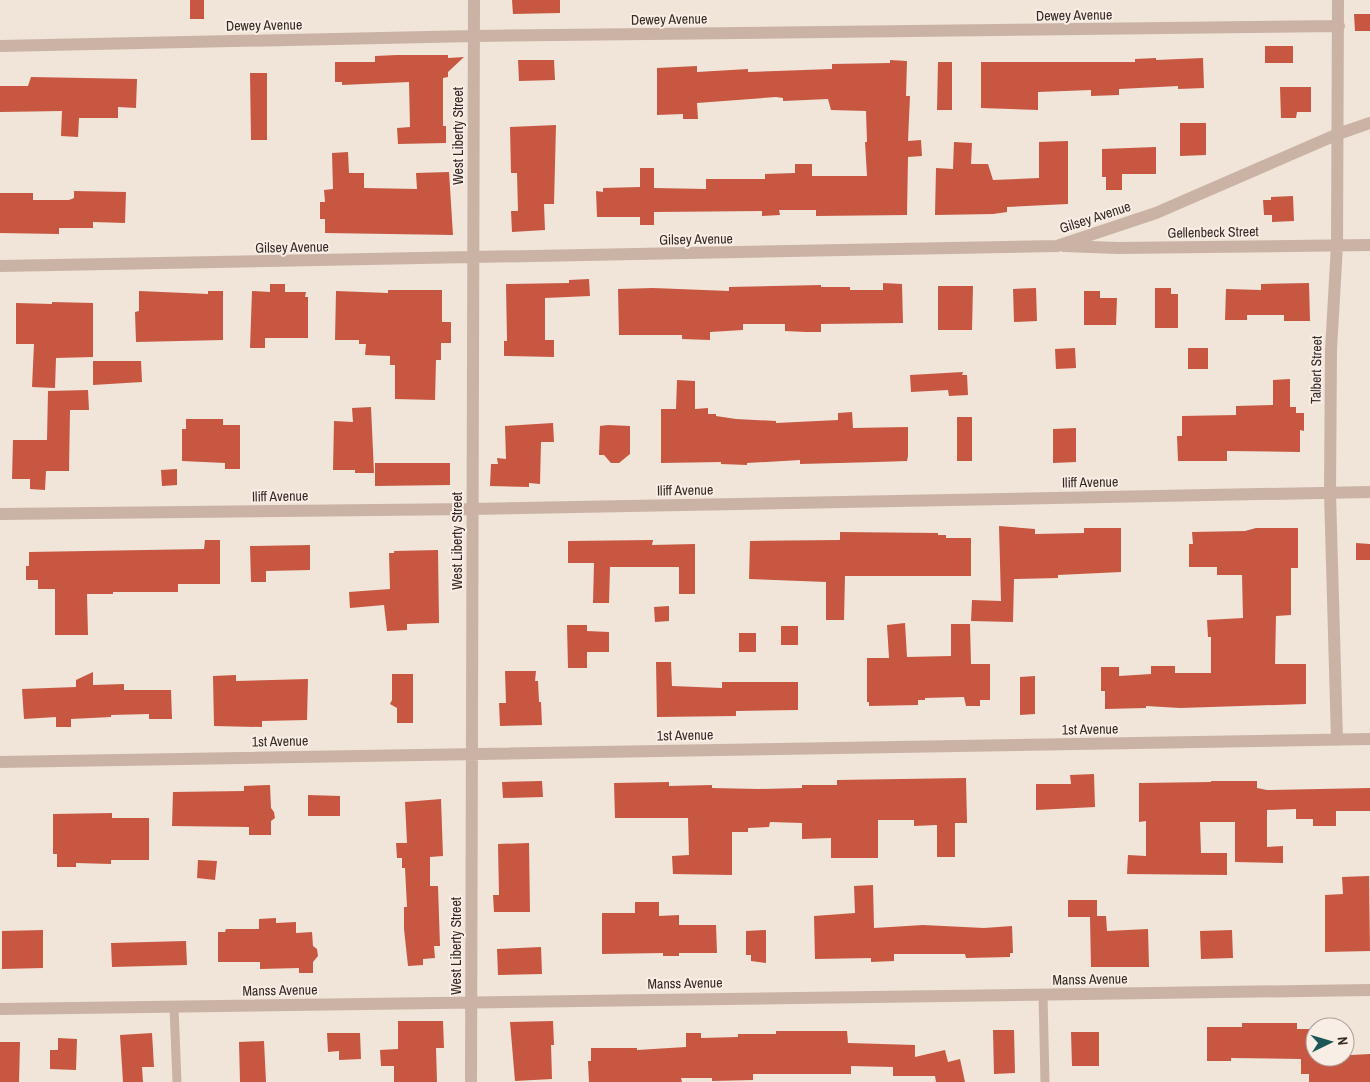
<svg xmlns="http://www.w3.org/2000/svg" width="1370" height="1082" viewBox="0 0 1370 1082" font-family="'Archivo Narrow',sans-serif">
<rect width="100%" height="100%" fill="#f1e4d9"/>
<path fill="#c75741" d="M190 0H204V19H190Z
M512 0H560V13L513 14Z
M1354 14H1370V31H1355Z
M1265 46H1293V63H1265Z
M397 55H448V58L464 57 448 72V77L443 78V126H446V143L398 144 397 128 410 127 409 82 342 85V82H335V62H375V56Z
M1156 58V60L1203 58 1204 88 1178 89V86L1119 89V95L1091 96V90L1038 92V110L981 108V62H1135V59Z
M518 60H554L555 80 519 81Z
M890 60 907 61 906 96H910L908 141 921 140 922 156 908 157 907 215 816 216V210H779L780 215 762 216V211L654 212V225H640V217H597L596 191 603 192V188L640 187V168H654V188L706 189V179H765V174L795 173V164H812V176H867L865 142H867L866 111 831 110 828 99 783 101V98L776 97 697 103 698 119H683V114L657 115V68L697 66V72L748 69V72L832 69V64L890 63Z
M938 62H952V110H937Z
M250 73H267V140H251Z
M31 77 137 79 136 108 118 107V118H79L78 137 61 136 62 111 0 112V86H28Z
M1280 87H1311V112H1297L1296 118H1281Z
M1180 123H1206V155L1180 156Z
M556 125 554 204H544L545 230 512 232 511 211H518L517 173H511L510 127Z
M1068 141V204L1007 207V212L993 214 935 215 936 168 953 169 954 142 972 143 971 164H988L993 180 1039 178V142Z
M1156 147V174H1122V190H1106V177H1102V149Z
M348 152 349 173H364V188L417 189 416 173 449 172 453 235 325 233V219H320V202H325L324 190 333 189 332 153Z
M74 191 126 192 125 223 93 222V228H59V234L0 233V193H33V200H69L74 198Z
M1293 196 1294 221 1272 222V215H1264L1263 200H1271V197Z
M589 279 590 296 545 298V340H554V357L504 356V341H507L506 284 569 283V280Z
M883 283 902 284 903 323 821 324V332H806L785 331V324H743V330L710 332V340L682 339V335H619L618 289 653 288 729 291V287L821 285V287H850V290H883Z
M1309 283 1310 321H1284V315H1247V320H1225L1226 289 1261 290V284Z
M270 284H285V292H306L305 297H308V338H265V348H250L252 291 270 292Z
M938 286H973L972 330H938Z
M1036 288 1037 321 1014 322 1013 289Z
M1155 288H1171V294H1178V328H1155Z
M388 290H442V322H451V343H441V360H436L435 400 395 399V365H390V356L365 355 366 344H359V340H335L336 291 388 293Z
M139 291 208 294V291H223V340L136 342 135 312 139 311Z
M1084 291H1100V298H1117L1116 325H1084Z
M52 302 93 303V357L56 358 55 388 32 387 34 344H16V303L52 304Z
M1075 348 1076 368 1056 369 1055 349Z
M1188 348H1208V369H1188Z
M93 361H141L142 382 93 385Z
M963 372 962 375H967L968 395 949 396 948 390 911 392 910 375Z
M1290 379V407H1296V413H1304V431L1300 430V452L1227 451V461H1178L1177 436H1182V416L1236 415V406L1273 405V380Z
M677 380 695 381V409L708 408V414H716V416L736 419 776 421V423L838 420V413L852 412 853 428 908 427V456L907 461 877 462 800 464V460L747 463V465L721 464V462L661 463V409H676Z
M88 390 89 410H70L69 471H46L45 490 30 489V479H12L13 440H47L48 391Z
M371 407 374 473H355V470H333L334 421 353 422 352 408Z
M957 417H972V461H957Z
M186 419H223V425H240V469H225V463L182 461V429H186Z
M553 423 554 442H541L540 484 529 483V487L490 486 491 464H498L497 458 506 459 505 426Z
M608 425 630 426V454L619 463H611L604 455H599L600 426Z
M1076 428V462L1053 463V429Z
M375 463H450V485L375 486Z
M177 469V485L162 486 161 470Z
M999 526 1035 529V534L1084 533V528H1121V572L1058 575V578L1014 579 1013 622 971 621 972 600 1001 601Z
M1256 528H1298V568H1291V615L1276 616 1275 664H1306V704L1180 708 1146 706V708L1105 709V691H1101V667H1119V676L1151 674V666H1175V673H1211V637H1208L1207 620 1243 618 1242 575H1217V567H1189V544H1193L1192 532 1245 531Z
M840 532 938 533V535H946V538H971V576H845L844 620H826V582L749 579 750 541 840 540Z
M205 540H220V584H178V592H113V594H87L88 635H55V589H38V580H26V566H29V552L204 549Z
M653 540 652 545 695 544V594H679V567H610L609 603H593L594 563H568V541Z
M1356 543 1370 544V560H1356Z
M310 545V570L266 571V582H251L250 546Z
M438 550 439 623 407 624V630L387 631 384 605 350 608 349 592 390 589 389 553H394V551Z
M669 606V621L655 622 654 607Z
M905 623 907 657 951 656V624H970L971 664H990V700H980V706H966L964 697 925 698V700H918V705L869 706V702H867V658H889L887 625Z
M567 625H587V631L609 632V652H587V668H568Z
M781 626H798V645H781Z
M739 633H756V652H739Z
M656 662H671L672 686 722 688V682H798V710L736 711V716L657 717Z
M505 671H536L535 681H538L539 702H541L542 725 500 726 499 703H506Z
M93 672V685L124 684V690H171L172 719H149V714L111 715V717L71 719V727H56V717L24 719 22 689 76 687V680Z
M392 674H413V723H397V708L390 704 392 700Z
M236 675V681L308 679 307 720 262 721V727L214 726 213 676Z
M1035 676V714L1020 715V677Z
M1094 774 1095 807 1036 810V784H1071L1070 775Z
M966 778 967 823H955V857H937V825L914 826V820H878V858H831V838L802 839V823L770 822 769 827 748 828V832H732V875L673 874 672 856 689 855 688 818H615L614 783 669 782V786L712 785V788L758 789 802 788V785H837V780Z
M542 781 543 797 503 798 502 782Z
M1211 781H1257V788L1267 790 1370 788V811H1336V826H1313V819H1296V809L1267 810V847L1283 846V863L1235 862V822H1200L1201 853H1227V875L1127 874 1128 855 1146 856V821L1139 822V783L1211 782Z
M270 785 271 808 274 812 275 818 271 821V835H249V827L172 826 173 792 244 791V786Z
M308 795 340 796V816H308Z
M441 799 443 856 430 857V886H438L440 946H434L435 958 423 959V965L408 966 404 929V907H407L405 868H402V858H397L396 843H407L405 802Z
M112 813V818H149V860H111V864L76 863V867H57V854H53V814Z
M529 843 530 912H494L493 895H499L498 844Z
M198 860 217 861 215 880 197 878Z
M1369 876 1370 951 1325 952V895L1343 894 1342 877Z
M873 885 874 928 923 925 984 928 1012 926 1013 953H1010V957L966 958 965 954H894V961L871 962V958L815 959 814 916 855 913 854 886Z
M1068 900H1097V916H1106L1107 931 1148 929 1149 967H1091L1090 917H1068Z
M635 902H659V916L679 915V925H716L717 953H679V956H663V953L602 954V913H635Z
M276 918V923L296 922V933L312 932 313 946 317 949 318 956 313 962V973H299V968L260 969V962H218V932H225L226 929H259V919Z
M43 930V968L2 969V931Z
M766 930V963L751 961V955H746V931Z
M1232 930 1233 958 1201 959 1200 931Z
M186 941 187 965 112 967 111 943Z
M541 947 542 974 498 975 497 949Z
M398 1021H443L444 1048H436L437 1082H394V1066H381L380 1050 398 1049Z
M553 1021 554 1045H551L552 1079 515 1081 510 1022Z
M1242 1023H1297V1029H1315V1057L1370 1054V1082H1309V1074H1301V1059L1231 1058V1061H1207V1027H1242Z
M993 1030H1014L1015 1073 994 1074Z
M776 1031H847L848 1043 915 1045V1057L945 1050 948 1062 960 1059 965 1082H936L935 1076H893V1067L851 1066V1074H753V1080L712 1081V1078H681L682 1082H589L588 1061H591V1048H637V1050L686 1047V1033H701V1038L738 1037V1034H776Z
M1071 1032H1099V1066H1072Z
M152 1033 154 1067H142L143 1082H123L120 1035Z
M327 1033H360L361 1059 339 1060V1051L328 1052Z
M58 1038 77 1039 76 1070 50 1069V1050H58Z
M264 1041 266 1082H240L239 1042Z
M0 1042H20L19 1082H0Z"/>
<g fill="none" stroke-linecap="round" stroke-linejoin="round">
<path stroke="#cab3a5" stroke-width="9" d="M1043 995 1045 1082
M174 1007 177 1082"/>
<path stroke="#cab3a5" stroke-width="12" d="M0 46 474 36 1339 26
M1064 246 1118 248 1370 245
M0 266 1057 246 1156 213 1338 134 1370 123
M0 514 472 509 1370 492
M1337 740 1330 493 1331 350 1337 245 1338 0
M0 762 1370 739
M0 1009 1370 990
M471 1082 474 0"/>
</g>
<g text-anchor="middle" stroke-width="4" stroke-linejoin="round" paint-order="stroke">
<g font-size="14" fill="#352a26" stroke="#f9eee5">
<text transform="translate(1074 15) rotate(-1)" y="5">Dewey Avenue</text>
<text transform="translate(669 19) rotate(-1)" y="5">Dewey Avenue</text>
<text transform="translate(264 25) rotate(-1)" y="5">Dewey Avenue</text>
<text transform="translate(458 136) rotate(-90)" y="5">West Liberty Street</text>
<text transform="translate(1095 217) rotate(-18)" y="5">Gilsey Avenue</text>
<text transform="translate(1213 232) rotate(-1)" y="5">Gellenbeck Street</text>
<text transform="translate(696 239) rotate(-1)" y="5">Gilsey Avenue</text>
<text transform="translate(292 247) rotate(-1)" y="5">Gilsey Avenue</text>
<text transform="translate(1316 370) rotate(-89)" y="5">Talbert Street</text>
<text transform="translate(1090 482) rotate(-1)" y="5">Iliff Avenue</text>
<text transform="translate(685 490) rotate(-1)" y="5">Iliff Avenue</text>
<text transform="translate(280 496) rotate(-1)" y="5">Iliff Avenue</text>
<text transform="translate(457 541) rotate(-90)" y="5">West Liberty Street</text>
<text transform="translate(1090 729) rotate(-1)" y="5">1st Avenue</text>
<text transform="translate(685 735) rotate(-1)" y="5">1st Avenue</text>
<text transform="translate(280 741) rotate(-1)" y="5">1st Avenue</text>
<text transform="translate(456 946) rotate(-90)" y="5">West Liberty Street</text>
<text transform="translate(1090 979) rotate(-1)" y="5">Manss Avenue</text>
<text transform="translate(685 983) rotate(-1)" y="5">Manss Avenue</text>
<text transform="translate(280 990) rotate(-1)" y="5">Manss Avenue</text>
</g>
</g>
<g transform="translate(1330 1042) rotate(85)"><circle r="24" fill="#f9eee5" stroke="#aba099"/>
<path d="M0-4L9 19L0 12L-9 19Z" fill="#1b5756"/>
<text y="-8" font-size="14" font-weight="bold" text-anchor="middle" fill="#352a26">N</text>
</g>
</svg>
